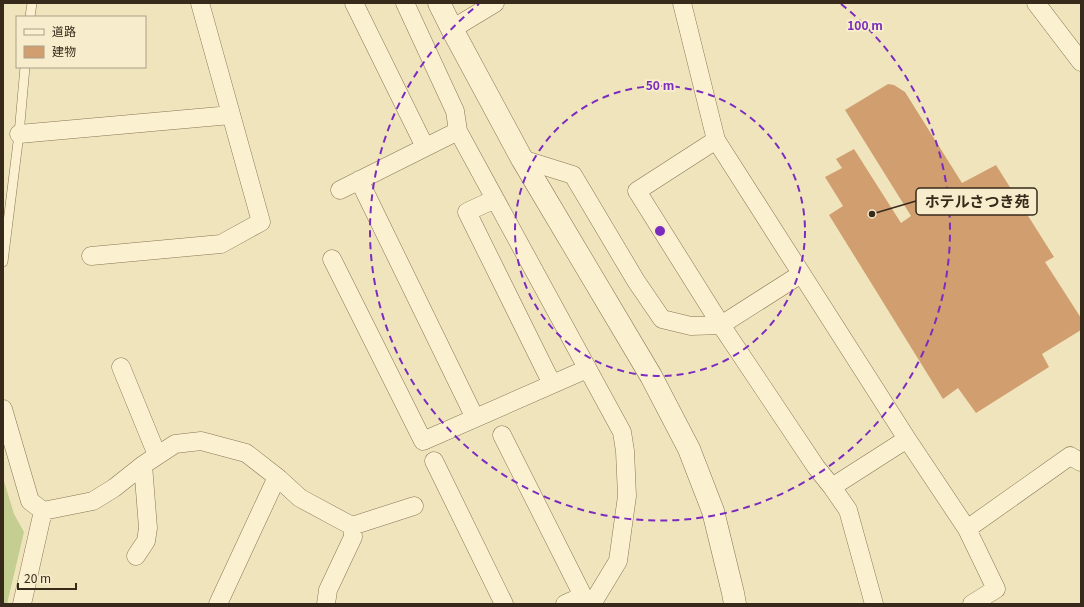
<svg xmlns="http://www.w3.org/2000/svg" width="1084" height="607" viewBox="0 0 1084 607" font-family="Georgia,'Noto Sans JP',serif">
<rect width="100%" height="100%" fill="#f0e4bc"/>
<path fill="#c3ce90" d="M3 478 14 514 24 532 7 604H3Z"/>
<path fill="#d19e70" d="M888 84 894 85 905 92 962 183 996 165 1054 257 1045 262 1081 318V330L1042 354 1049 367 976 413 958 388 943 399 829 215 843 206 825 177 842 168 836 159 854 149 901 223 911 216 845 110Z"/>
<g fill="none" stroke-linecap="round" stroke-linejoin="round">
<g stroke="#897455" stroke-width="10">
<path id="service" d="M30 17 32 3
M3 262 19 134 25 67"/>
</g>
<g stroke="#897455" stroke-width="19">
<path id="minor" d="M354 3 425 147
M405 3 455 111 458 131 622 432 625 451 627 496 618 561 592 604
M682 3 716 140 907 439 967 529 1070 456 1081 462
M1036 3 1081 62
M452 29 495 3
M19 134 231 115
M716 140 637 191 721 325 816 467 832 487 848 510 874 604
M522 159 573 175 636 281 662 319 691 326 721 325 801 274
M359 180 475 418
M340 190 458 131
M495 199 467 212 552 384
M91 256 221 244 261 222 200 3
M332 259 423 441 587 369
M121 367 157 455
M3 409 30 501 43 511
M502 435 583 596 592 603
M434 461 504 604
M832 487 907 439
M967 529 996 589 972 604
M136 556 146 541 148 528 143 465
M22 604 43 511 93 501 114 488 143 465 175 444 201 441 246 453 277 477 300 498 352 526 414 506
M218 604 277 477
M326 604 328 590 353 537 352 526
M565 604 583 596"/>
</g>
<g stroke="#897455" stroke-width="23">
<path id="tertiary" d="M439 3 452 29 522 159 651 376 689 449 713 511 733 593 735 604"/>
</g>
<use href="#service" stroke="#fbf1d0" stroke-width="9"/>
<use href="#minor" stroke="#fbf1d0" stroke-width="18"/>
<use href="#tertiary" stroke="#fbf1d0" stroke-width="22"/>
</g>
<g fill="none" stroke="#7b2cbf" stroke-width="2" stroke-dasharray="7 5">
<circle cx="660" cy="231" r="145"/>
<path d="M841 4A290 290 0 1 1 479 4"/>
</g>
<circle cx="660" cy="231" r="6" fill="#7b2cbf" stroke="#f7edcc" stroke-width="2"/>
<g font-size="12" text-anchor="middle" font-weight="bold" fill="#7b2cbf" stroke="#f7edcc" stroke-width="4" stroke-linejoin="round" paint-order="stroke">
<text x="865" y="30">100 m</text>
<text x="660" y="90">50 m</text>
</g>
<path fill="none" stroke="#372a1b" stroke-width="1.5" d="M872 214L916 201"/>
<circle fill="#372a1b" stroke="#f7edcc" stroke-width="1.5" cx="872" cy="214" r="4"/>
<rect fill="#f7edcc" stroke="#372a1b" stroke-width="1.5" x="916" y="188" width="121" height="27" rx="4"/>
<g font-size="15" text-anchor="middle" font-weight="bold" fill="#372a1b">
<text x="977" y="207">ホテルさつき苑</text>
</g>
<rect width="1084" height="607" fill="none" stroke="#372a1b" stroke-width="8"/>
<rect x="16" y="16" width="130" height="52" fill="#f7edcc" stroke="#aa9f85"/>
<rect x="24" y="29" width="20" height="6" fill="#fbf1d0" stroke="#aa9f85"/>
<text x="52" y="36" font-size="12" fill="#372a1b">道路</text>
<rect x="24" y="46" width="20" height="12" fill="#d19e70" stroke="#aa9f85"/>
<text x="52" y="56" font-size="12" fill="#372a1b">建物</text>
<path d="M18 583v6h58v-6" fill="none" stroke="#372a1b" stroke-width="2"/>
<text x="24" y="583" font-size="12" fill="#372a1b" stroke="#f7edcc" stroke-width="3" paint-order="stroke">20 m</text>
</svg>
